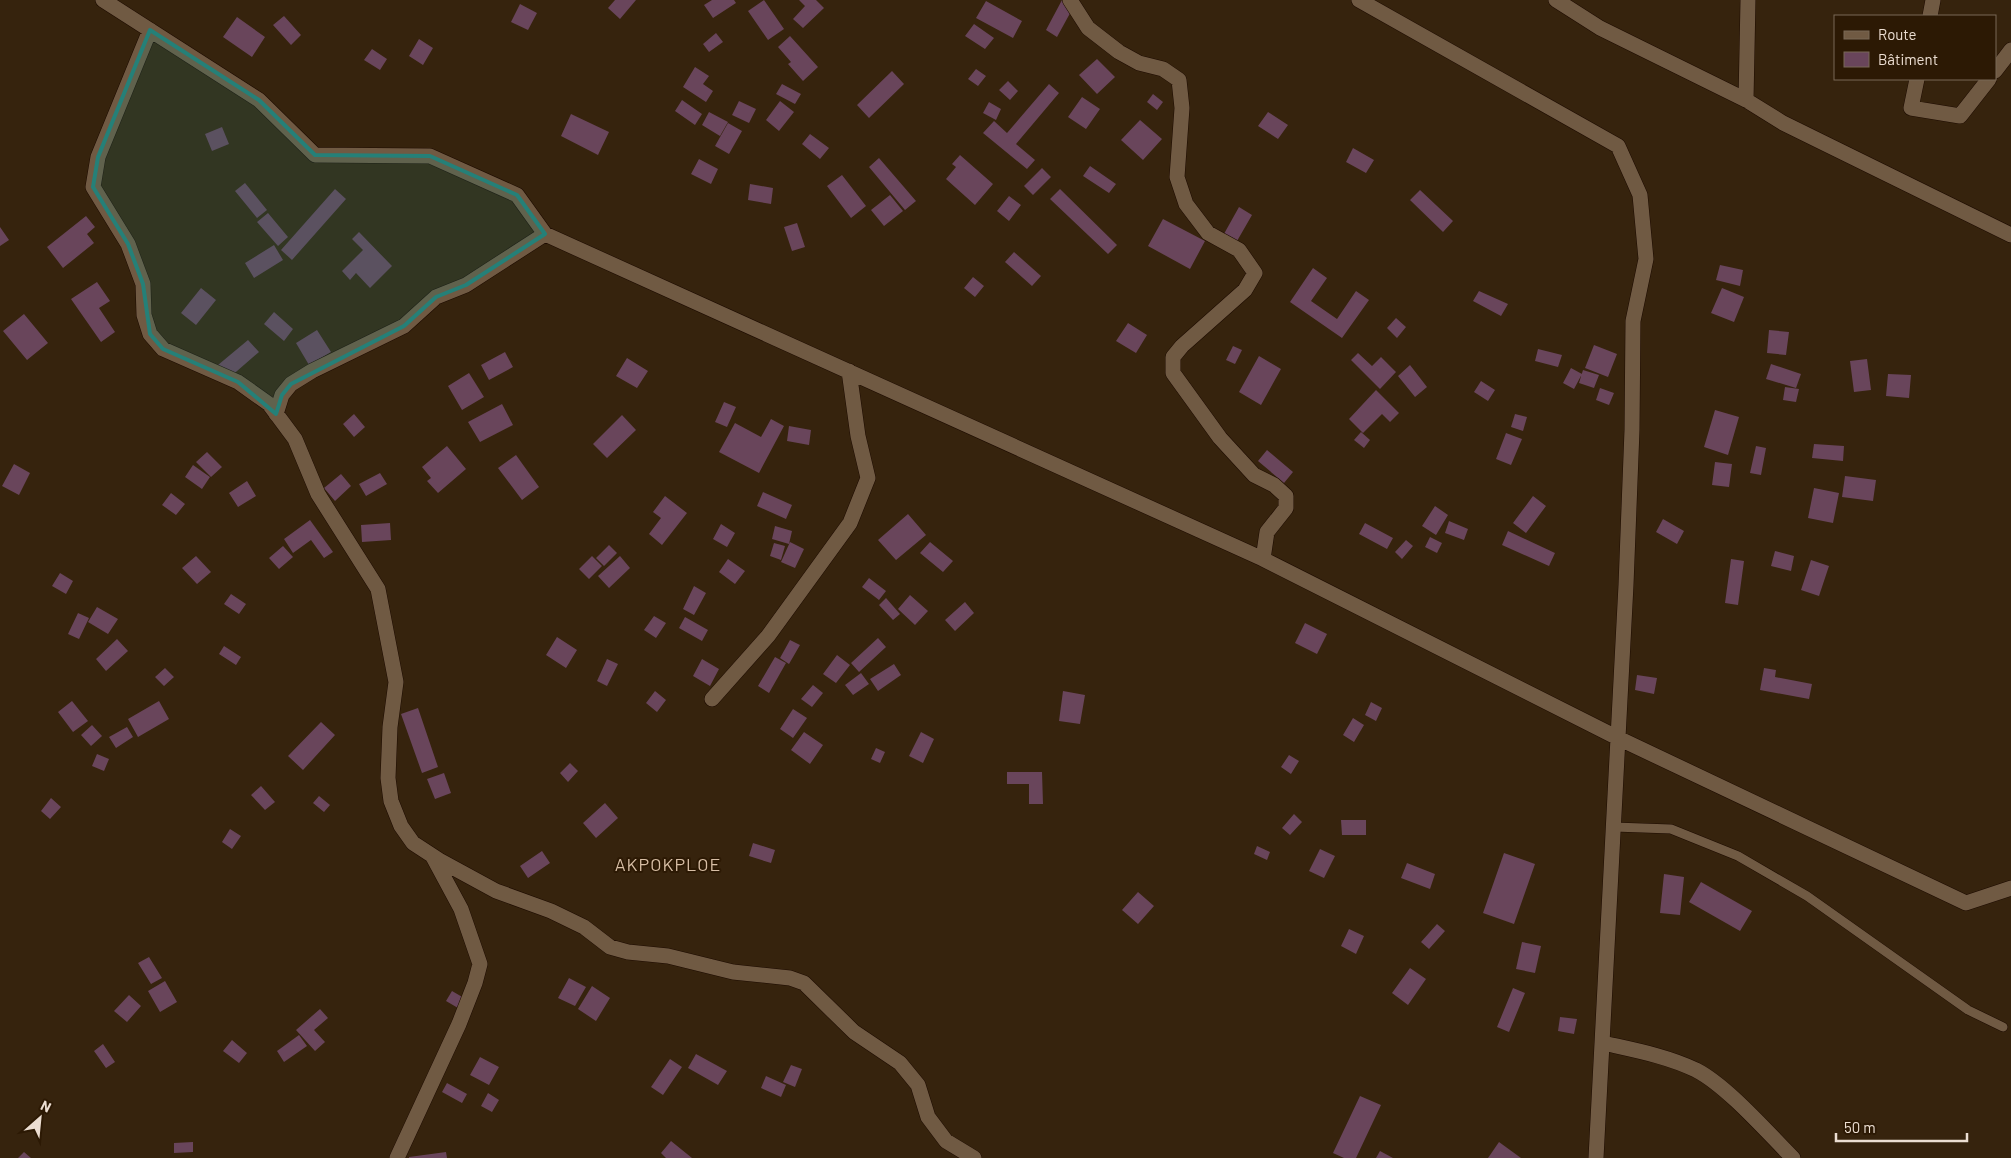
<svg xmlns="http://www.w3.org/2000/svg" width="2011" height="1158" viewBox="0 0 2011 1158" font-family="Barlow,sans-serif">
<rect width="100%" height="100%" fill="#36230d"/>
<path fill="#69455b" d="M615 0H636L620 19 608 8Z
M712 0H734L736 3 713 18 704 5Z
M764 0 784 29 768 40 748 11Z
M799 0H816L824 8 803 28 793 19 805 6Z
M1062 0 1074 6 1057 37 1046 30Z
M986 1 1022 21 1013 38 976 18Z
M520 4 537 13 528 30 511 22Z
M284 16 301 35 291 45 273 25Z
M237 17 265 37 252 57 223 37Z
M974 24 994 38 985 49 965 36Z
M716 33 723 42 709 52 703 44Z
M790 36 818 67 803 81 788 64 791 62 778 47Z
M419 39 433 48 423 65 409 56Z
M372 49 387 59 380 70 364 60Z
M1097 59 1115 77 1097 94 1079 75Z
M695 67 709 76 703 84 713 91 706 102 683 87Z
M976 69 986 76 978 86 968 79Z
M892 71 904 84 869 118 857 105Z
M1008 81 1018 91 1010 100 999 90Z
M782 84 801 94 795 104 776 94Z
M1049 84 1059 93 1016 144 1035 160 1027 169 983 133 994 121 1007 133Z
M1153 94 1163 102 1157 110 1147 102Z
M1082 97 1100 109 1086 129 1068 117Z
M682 100 702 114 695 125 675 111Z
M739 101 756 109 749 123 732 115Z
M780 101 794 112 779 131 766 120Z
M989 102 1001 109 996 120 983 113Z
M709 112 728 122 720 136 702 125Z
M1268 112 1288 125 1278 139 1258 126Z
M571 114 609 132 598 155 561 136Z
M1140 120 1162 139 1143 160 1121 140Z
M728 123 742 131 729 154 715 146Z
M222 127 229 144 212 151 205 134Z
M810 134 829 148 820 159 802 144Z
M1353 148 1374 160 1366 173 1346 162Z
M960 155 993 184 975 205 946 179 956 167 952 164Z
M879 158 916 201 905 210 869 167Z
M699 159 718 169 711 184 691 174Z
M1090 166 1116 184 1109 193 1083 176Z
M1042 168 1051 177 1033 195 1024 186Z
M842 175 866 206 851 218 827 186Z
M245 183 267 210 257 218 235 191Z
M750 184 773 188 771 204 748 200Z
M335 189 346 199 292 260 281 250Z
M1060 189 1117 245 1108 254 1050 199Z
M1420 190 1453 221 1443 232 1410 200Z
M890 195 903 211 884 226 871 210Z
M1009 196 1021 205 1009 221 997 211Z
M1239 207 1252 215 1233 248 1220 241Z
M268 213 288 237 278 246 257 222Z
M86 216 95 227 87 234 94 243 63 268 47 247Z
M1163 219 1205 241 1190 269 1148 246Z
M797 223 805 247 792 251 784 227Z
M0 227 9 240 0 246Z
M359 232 392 266 370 288 356 273 350 280 342 271 363 250 352 239Z
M274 245 283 260 254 278 245 263Z
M1014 252 1041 276 1032 286 1005 262Z
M1720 265 1743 270 1740 286 1716 280Z
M1313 268 1327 278 1311 301 1337 319 1356 291 1369 300 1342 338 1290 302Z
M973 277 984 286 975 297 964 288Z
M97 282 110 301 99 308 115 332 101 342 71 299Z
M201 288 216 300 196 325 181 313Z
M1722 288 1744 297 1734 322 1711 313Z
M1479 291 1508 304 1501 316 1473 301Z
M274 312 293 329 284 341 264 324Z
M24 314 48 343 27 360 3 331Z
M1396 318 1406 327 1397 338 1387 328Z
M1128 323 1147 335 1136 353 1116 341Z
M317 330 331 352 309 365 296 343Z
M1769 330 1789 332 1786 355 1767 353Z
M248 340 259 352 229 378 218 365Z
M1594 345 1617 354 1608 377 1585 368Z
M1233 346 1242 350 1235 364 1226 360Z
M1538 349 1562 355 1558 367 1535 361Z
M505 352 513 367 489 380 481 365Z
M1358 353 1372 366 1381 357 1396 372 1380 389 1351 360Z
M1259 356 1281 369 1261 405 1239 392Z
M627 358 648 371 637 388 616 376Z
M1867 359 1871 390 1854 392 1850 361Z
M1771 364 1801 374 1796 388 1766 379Z
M1410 365 1427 387 1415 397 1398 376Z
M1571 368 1582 374 1574 389 1563 383Z
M1583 370 1599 375 1594 388 1579 383Z
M469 373 484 397 462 410 448 386Z
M1888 374 1911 375 1909 398 1886 396Z
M1481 381 1495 390 1488 401 1474 392Z
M1785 387 1799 389 1796 402 1783 400Z
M1600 388 1614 393 1609 405 1596 400Z
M1376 390 1399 413 1390 422 1382 414 1363 433 1349 419Z
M724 402 736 407 727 427 715 422Z
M502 404 513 425 480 442 468 422Z
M1715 410 1739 417 1728 455 1704 447Z
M354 414 365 427 354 437 343 424Z
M1515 414 1527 417 1523 431 1511 427Z
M622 415 636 430 607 458 593 444Z
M771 419 784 426 759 473 719 452 735 423 761 437Z
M789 426 811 430 809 445 787 441Z
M1361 432 1370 440 1364 448 1354 440Z
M1506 433 1522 439 1511 465 1496 459Z
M1814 444 1844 446 1843 461 1812 458Z
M447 446 466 469 438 493 427 481 431 478 422 467Z
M1756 446 1766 448 1761 475 1750 473Z
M1267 450 1293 472 1284 483 1258 461Z
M207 452 222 467 211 477 196 462Z
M516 455 539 487 522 500 498 468Z
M1715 462 1732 464 1729 487 1712 485Z
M14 464 30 473 19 495 2 486Z
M193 465 210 477 202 489 185 477Z
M380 473 387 484 366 496 359 484Z
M341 474 351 486 335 501 324 488Z
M1845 476 1876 480 1873 501 1842 497Z
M247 481 256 496 238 507 229 493Z
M1814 488 1839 493 1833 523 1808 518Z
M763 492 792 505 786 519 757 506Z
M171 493 185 504 176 515 162 505Z
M665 496 687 513 662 545 649 534 661 518 653 512Z
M1533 496 1546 506 1526 533 1513 523Z
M1435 506 1448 515 1436 535 1422 526Z
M908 514 926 535 896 560 878 540Z
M1663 519 1684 531 1677 544 1656 532Z
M310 520 333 552 324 558 311 540 293 553 284 539Z
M1449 521 1468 529 1464 540 1445 533Z
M390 523 391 540 362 542 361 525Z
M1365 523 1393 538 1387 549 1359 534Z
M721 524 735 533 727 547 713 539Z
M775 526 792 531 789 544 772 539Z
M1508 531 1555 553 1549 566 1502 545Z
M1430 537 1442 543 1437 553 1425 547Z
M1406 540 1413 546 1402 559 1395 552Z
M790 542 804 549 795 568 781 562Z
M930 542 953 561 943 572 920 553Z
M774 543 785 546 781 560 770 556Z
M609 545 617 553 604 566 596 558Z
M283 546 293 557 279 569 269 558Z
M1775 551 1794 556 1791 571 1771 566Z
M196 556 211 572 197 584 182 568Z
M592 556 602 566 589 579 579 569Z
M620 556 630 568 609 588 598 576Z
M728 559 745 571 735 584 719 572Z
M1731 559 1744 561 1738 605 1725 603Z
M1811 560 1829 566 1819 596 1801 590Z
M60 573 73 581 66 594 52 586Z
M869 578 886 591 879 600 862 587Z
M694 586 706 593 694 615 683 609Z
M231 594 246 604 239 614 224 604Z
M910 595 928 611 915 625 898 609Z
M886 598 900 614 893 620 879 605Z
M965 602 974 613 955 631 945 620Z
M97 607 118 619 108 634 88 622Z
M78 613 89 618 79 639 68 634Z
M654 616 666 623 656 638 644 630Z
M685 617 708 630 702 641 679 628Z
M1305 623 1327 634 1317 654 1295 643Z
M557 637 577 650 566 668 546 655Z
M878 638 886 647 859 672 851 663Z
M117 639 128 651 106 671 96 659Z
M790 640 800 645 789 664 780 658Z
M224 646 241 657 236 665 219 654Z
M837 655 850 665 836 683 823 674Z
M775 657 786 663 769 693 758 686Z
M607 659 618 664 607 686 597 681Z
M702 659 719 669 710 686 693 676Z
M894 664 901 675 878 691 870 679Z
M165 668 174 677 164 686 155 677Z
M1764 668 1776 670 1775 677 1812 684 1809 699 1760 690Z
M861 673 869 684 853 695 845 685Z
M1637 675 1657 678 1654 694 1635 690Z
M813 685 823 693 812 707 801 699Z
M655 691 666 700 657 712 646 703Z
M1063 691 1085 695 1080 724 1059 721Z
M72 701 88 721 73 732 58 712Z
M159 701 169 719 138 737 128 719Z
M1371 702 1382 708 1376 721 1365 715Z
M418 708 438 767 422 773 401 714Z
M793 709 807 718 793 738 780 729Z
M1353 718 1364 725 1354 742 1343 735Z
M321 722 335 735 303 770 288 756Z
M92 725 102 736 91 746 81 735Z
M127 727 133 737 116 748 109 737Z
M804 732 823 745 810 764 791 750Z
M921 732 934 739 923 763 909 756Z
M876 748 885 752 880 763 871 759Z
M97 754 109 759 104 771 92 766Z
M1289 755 1299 761 1291 774 1281 767Z
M570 763 578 771 568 782 560 773Z
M1007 772H1042L1043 804H1029V784H1007Z
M444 773 451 793 435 799 427 779Z
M261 786 275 802 265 810 251 795Z
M319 796 330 805 324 812 313 803Z
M51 798 61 807 50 819 41 811Z
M605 803 618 818 596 838 583 823Z
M1294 814 1302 822 1290 835 1282 828Z
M1341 820H1366V835H1342Z
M230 829 241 836 232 849 222 842Z
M753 843 775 850 771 863 749 856Z
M1257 846 1270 852 1267 860 1254 854Z
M1320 849 1335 856 1324 878 1309 871Z
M542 851 550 863 528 878 520 866Z
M1504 853 1535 864 1514 924 1483 913Z
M1407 863 1435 874 1430 889 1401 878Z
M1664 874 1684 877 1680 915 1660 913Z
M1701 882 1752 911 1740 931 1689 902Z
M1138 892 1154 906 1138 924 1122 910Z
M1437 924 1445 931 1429 949 1421 942Z
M1349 929 1364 936 1356 954 1341 946Z
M1522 942 1541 946 1535 973 1516 969Z
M149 957 162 978 151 984 138 963Z
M1410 968 1426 979 1408 1005 1392 993Z
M569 978 586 987 575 1006 558 998Z
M165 981 177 1002 160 1012 148 991Z
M592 986 610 998 596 1021 578 1009Z
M1513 988 1525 993 1509 1032 1497 1027Z
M452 991 464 998 458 1008 446 1001Z
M129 995 141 1006 127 1022 114 1011Z
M320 1009 328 1018 314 1030 325 1042 315 1051 296 1030Z
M1560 1017 1577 1019 1574 1034 1558 1031Z
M299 1035 307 1046 284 1062 277 1051Z
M232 1040 247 1053 239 1063 223 1051Z
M103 1044 115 1062 106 1068 94 1051Z
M696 1054 727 1071 718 1085 688 1068Z
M480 1057 499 1067 489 1085 470 1075Z
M670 1059 682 1067 663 1095 651 1087Z
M791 1065 802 1069 795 1087 783 1082Z
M766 1076 786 1085 781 1097 761 1088Z
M447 1083 467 1094 462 1103 442 1092Z
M488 1093 499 1100 492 1112 481 1106Z
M1360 1096 1381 1105 1356 1158H1344L1333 1153Z
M671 1141 692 1158H666L661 1153Z
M193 1142V1152L174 1153V1143Z
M1499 1142 1521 1158H1488Z
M1380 1151 1393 1158H1376Z
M24 1152 31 1158H18Z
M446 1152 447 1158H409V1157Z"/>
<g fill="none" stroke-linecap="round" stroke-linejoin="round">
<g stroke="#1d0b00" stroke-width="10">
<path id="service" d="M1614 827 1671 829 1738 856 1807 896 1968 1010 2003 1027"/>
</g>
<g stroke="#1d0b00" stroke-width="16">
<path id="minor" d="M103 0 259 100 315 155 430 156 517 195 545 234 1263 559 1618 738 1966 903 2011 888
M1070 0 1088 28 1119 52 1139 63 1163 69 1179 80 1182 108 1177 177 1186 204 1208 233 1239 250 1255 273 1245 290 1182 346 1173 357V373L1220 438 1254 475 1274 485 1286 496V508L1267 532 1263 559
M1359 0 1618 146 1640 195 1646 259 1633 321 1632 430 1626 585 1596 1158
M1556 0 1600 28 1746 100 1783 123 2011 235
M1930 16 1933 0
M150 30 98 157 93 187 128 244 143 284 144 315 150 334 163 349 238 382 269 404 295 439 318 494 378 589 396 682 390 727 388 778 391 801 401 826 413 843 439 860 496 891 551 911 584 927 610 947 628 952 668 956 733 972 790 978 804 983 854 1032 900 1063 918 1085 928 1117 946 1141 974 1158
M1995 71 2011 50
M1917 79 1911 108 1960 116 1989 79
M1746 100 1748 0
M276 414 282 395 291 384 312 371 404 326 436 297 466 285 545 234
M712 699 768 636 850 523 868 478 858 436 849 371
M1603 1043C1634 1050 1667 1056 1696 1070 1727 1086 1767 1132 1793 1158
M397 1158 459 1024 475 983 480 964 461 909 433 857"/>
</g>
<use href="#service" stroke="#705a43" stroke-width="9"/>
<use href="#minor" stroke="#705a43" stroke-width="15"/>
</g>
<path fill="#258078" fill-opacity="0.2" stroke="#258078" stroke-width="4" stroke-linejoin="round" d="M150 30 259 100 315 155 430 156 517 195 545 234 466 285 436 297 404 326 291 384 282 395 276 414 238 382 163 349 150 334 143 284 128 244 93 187 98 157Z"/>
<g text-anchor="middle" stroke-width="4" stroke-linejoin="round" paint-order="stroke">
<g font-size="18" letter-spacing="1" fill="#d8bfa6" stroke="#2c1904">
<text x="668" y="871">AKPOKPLOE</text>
</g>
</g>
<rect x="1834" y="15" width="162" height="65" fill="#2c1904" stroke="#796856"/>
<rect x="1844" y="31" width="25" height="8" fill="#705a43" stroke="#796856"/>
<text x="1878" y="40" font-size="15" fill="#ecded2">Route</text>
<rect x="1844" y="52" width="25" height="15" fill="#69455b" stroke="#796856"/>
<text x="1878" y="65" font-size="15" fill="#ecded2">Bâtiment</text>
<g transform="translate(40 1118) rotate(27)" stroke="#2c1904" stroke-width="4" paint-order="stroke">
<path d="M0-4L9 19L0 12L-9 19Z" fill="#ecded2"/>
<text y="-8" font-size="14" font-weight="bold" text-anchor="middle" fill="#ecded2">N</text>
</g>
<path d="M1836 1133v8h131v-8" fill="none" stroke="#ecded2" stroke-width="2.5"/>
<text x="1844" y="1133" font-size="15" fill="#ecded2" stroke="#2c1904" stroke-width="4" paint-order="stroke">50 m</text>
</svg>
